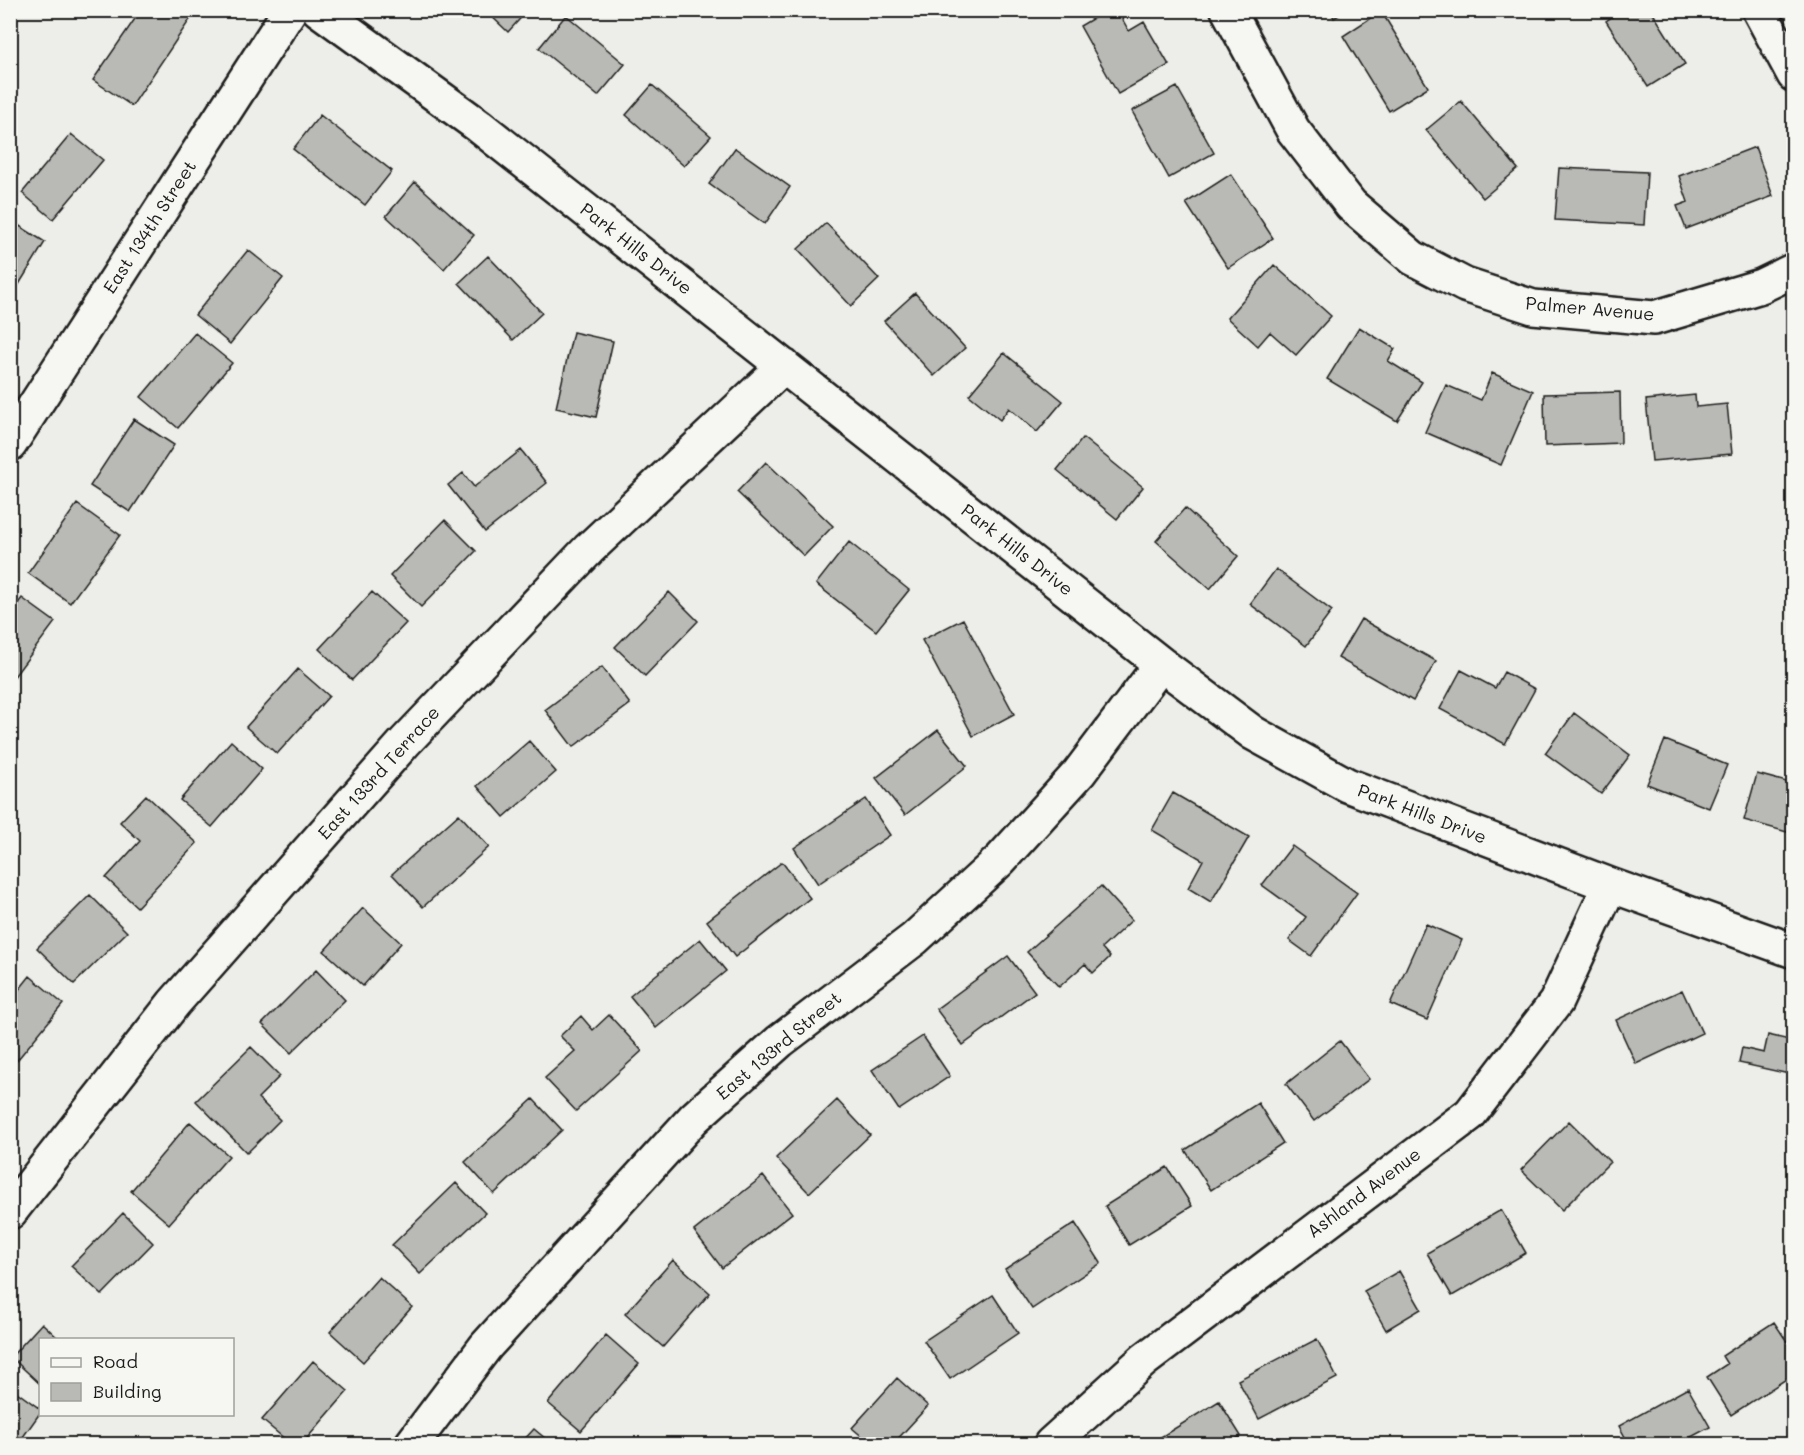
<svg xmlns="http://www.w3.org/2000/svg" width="1804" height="1455" viewBox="0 0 1804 1455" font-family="Mali,sans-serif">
<rect width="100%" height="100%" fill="#edede9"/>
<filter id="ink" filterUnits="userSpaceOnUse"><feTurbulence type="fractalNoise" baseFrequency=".0167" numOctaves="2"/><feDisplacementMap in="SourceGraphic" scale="12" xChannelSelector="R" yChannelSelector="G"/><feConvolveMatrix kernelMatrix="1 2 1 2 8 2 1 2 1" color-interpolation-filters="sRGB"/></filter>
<g filter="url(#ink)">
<path fill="#b9b9b6" stroke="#1c1c1c" stroke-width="1.5" d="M141 10H181L191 18 132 106 93 80Z
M485 10H528L508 32Z
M1107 10H1117L1129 31 1144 22 1169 65 1118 94 1080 26Z
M1330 10H1348L1334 18Z
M1622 10H1651L1685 64 1648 87 1606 21Z
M1381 11 1428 87 1389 111 1343 36Z
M566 15 625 64 598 96 539 48Z
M652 85 711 136 684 166 626 115Z
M1177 87 1214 153 1169 178 1132 111Z
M1461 101 1518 169 1483 198 1426 130Z
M320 115 392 171 365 205 293 149Z
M71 134 103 160 53 219 22 193Z
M1755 147 1773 196 1686 229 1677 206 1688 202 1679 176Z
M735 148 790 187 765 224 709 184Z
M1559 168 1647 172 1644 225 1555 220Z
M1231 174 1273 238 1228 268 1186 203Z
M415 182 474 235 444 269 386 216Z
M10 220 45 242 10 299Z
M826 223 879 279 851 306 798 249Z
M248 250 283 278 230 344 195 315Z
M488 256 542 313 513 340 459 283Z
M1274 265 1331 316 1296 355 1270 332 1258 346 1227 318Z
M915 293 965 348 934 376 884 321Z
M1359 327 1395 349 1388 361 1422 382 1397 421 1327 379Z
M573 332 613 341 596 417 556 408Z
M195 333 232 363 178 428 141 397Z
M1004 353 1063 401 1037 432 1009 408 1000 420 969 395Z
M1492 373 1533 391 1501 465 1425 432 1446 385 1481 400Z
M1620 392 1621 443 1545 446 1544 394Z
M1695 395 1696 407 1727 404 1732 454 1652 461 1646 400Z
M134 419 174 445 130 512 90 486Z
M1083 438 1143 487 1117 519 1057 470Z
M521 450 547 483 485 532 448 485 463 473 474 487Z
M766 462 833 526 804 556 737 492Z
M77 504 120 535 70 603 28 573Z
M1185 508 1238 556 1210 589 1156 541Z
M445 520 476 551 421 607 390 576Z
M849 542 909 590 876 631 816 584Z
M1276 569 1332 611 1306 646 1250 604Z
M372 592 406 623 352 680 319 649Z
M669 592 698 621 645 676 615 647Z
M22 598 55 622 10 682V614Z
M963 619 1014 714 973 736 922 640Z
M1361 619 1436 661 1413 701 1338 658Z
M602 667 630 704 573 747 545 710Z
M298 669 329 696 277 754 246 727Z
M1461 670 1495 688 1504 672 1535 689 1505 744 1440 709Z
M1574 713 1630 755 1601 794 1545 753Z
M938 730 967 766 905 815 876 778Z
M1665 740 1727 765 1709 808 1647 784Z
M231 741 262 769 212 827 180 800Z
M529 741 556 772 504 817 477 786Z
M1757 774 1794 784V834L1744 820Z
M1173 793 1249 837 1211 902 1188 888 1203 860 1152 830Z
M146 795 197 843 137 907 106 878 140 841 120 822Z
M866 799 890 835 818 884 794 848Z
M459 814 489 847 423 907 392 874Z
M1292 846 1357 893 1311 956 1289 940 1306 917 1262 885Z
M782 862 810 898 735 957 707 921Z
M1101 886 1132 920 1102 948 1110 957 1093 973 1085 964 1059 987 1027 952Z
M90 895 127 932 74 984 37 948Z
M363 908 401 943 363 986 324 951Z
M1426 924 1462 940 1427 1020 1390 1004Z
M700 939 726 971 656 1028 630 996Z
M1008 956 1035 992 963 1045 936 1009Z
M316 970 345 1000 291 1053 262 1024Z
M30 976 63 1004 14 1064 10 1061V1001Z
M1682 990 1702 1033 1636 1064 1616 1020Z
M609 1015 642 1051 576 1111 545 1078 575 1051 560 1036 581 1016 593 1030Z
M1768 1035 1794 1041V1075L1739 1063 1742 1048 1764 1053Z
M923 1036 950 1076 899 1110 872 1070Z
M1340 1041 1369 1079 1314 1121 1286 1084Z
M251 1047 280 1076 258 1098 280 1120 247 1153 196 1101Z
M533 1099 562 1130 494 1194 465 1162Z
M837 1100 870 1135 809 1193 776 1158Z
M1258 1103 1283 1143 1211 1190 1185 1150Z
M1569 1121 1610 1162 1562 1210 1521 1170Z
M190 1122 229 1156 169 1224 131 1191Z
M1167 1167 1192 1206 1129 1245 1105 1206Z
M763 1176 792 1213 722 1268 694 1231Z
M456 1183 485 1213 420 1274 392 1245Z
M1501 1210 1526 1253 1452 1296 1427 1253Z
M123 1213 153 1243 102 1295 71 1266Z
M1075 1223 1101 1263 1032 1309 1005 1269Z
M673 1260 710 1293 663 1347 625 1314Z
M1399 1271 1421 1309 1386 1330 1364 1291Z
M379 1277 412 1307 363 1362 330 1332Z
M993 1295 1018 1333 950 1379 924 1341Z
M1774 1322 1794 1352V1374L1731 1415 1707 1377 1727 1364 1722 1356Z
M42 1323 60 1340H40V1384L11 1357Z
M606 1335 639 1364 581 1431 548 1403Z
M1317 1339 1337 1378 1259 1419 1238 1380Z
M313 1361 348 1391 302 1444H291L262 1420Z
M897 1378 928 1406 893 1444H871L852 1428Z
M10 1387 40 1409V1413L18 1444H10Z
M1688 1388 1710 1427 1678 1444H1629L1619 1426Z
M1219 1401 1241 1436 1228 1444H1159L1156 1440Z
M534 1429 552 1444H520Z"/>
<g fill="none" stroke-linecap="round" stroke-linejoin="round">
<g stroke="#1c1c1c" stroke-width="38">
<path id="street" d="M319 10 479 126 1161 664 1253 733 1347 785 1610 885 1794 951
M1228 10 1293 130 1351 205 1413 258 1465 285 1533 307 1654 318 1761 286 1794 270
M1759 10 1794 75
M10 444 290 10
M10 1212 174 1003 405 742 589 549 784 366
M412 1444 486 1346 694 1118 780 1041 914 939 1000 860 1079 773 1161 664
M1051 1444 1144 1360 1470 1114 1556 1002 1610 885"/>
</g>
<use href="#street" stroke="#f6f6f2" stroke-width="33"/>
</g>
</g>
<g text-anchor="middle" stroke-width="4.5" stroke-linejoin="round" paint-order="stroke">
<g font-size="18" fill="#1c1c1c" stroke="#f6f6f2">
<text transform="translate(150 227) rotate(-57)" y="6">East 134th Street</text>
<text transform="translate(636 249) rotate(38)" y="6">Park Hills Drive</text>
<text transform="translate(1590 309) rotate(5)" y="6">Palmer Avenue</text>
<text transform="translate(1017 550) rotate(38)" y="6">Park Hills Drive</text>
<text transform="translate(379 773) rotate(-48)" y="6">East 133rd Terrace</text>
<text transform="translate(1422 814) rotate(21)" y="6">Park Hills Drive</text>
<text transform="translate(779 1046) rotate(-40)" y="6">East 133rd Street</text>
<text transform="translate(1364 1193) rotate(-37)" y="6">Ashland Avenue</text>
</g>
</g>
<rect width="1804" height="1455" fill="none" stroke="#f6f6f2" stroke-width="36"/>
<rect x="18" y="18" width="1768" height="1419" fill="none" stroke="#1c1c1c" stroke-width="2" filter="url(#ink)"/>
<rect x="39" y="1338" width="195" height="78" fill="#f6f6f2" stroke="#9f9f9c" stroke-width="1.5"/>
<rect x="51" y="1358" width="30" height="9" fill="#f6f6f2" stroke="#9f9f9c" stroke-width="1.5"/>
<text x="93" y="1368" font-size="18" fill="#1c1c1c">Road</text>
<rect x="51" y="1383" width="30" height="18" fill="#b9b9b6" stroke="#9f9f9c" stroke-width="1.5"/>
<text x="93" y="1398" font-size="18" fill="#1c1c1c">Building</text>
</svg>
